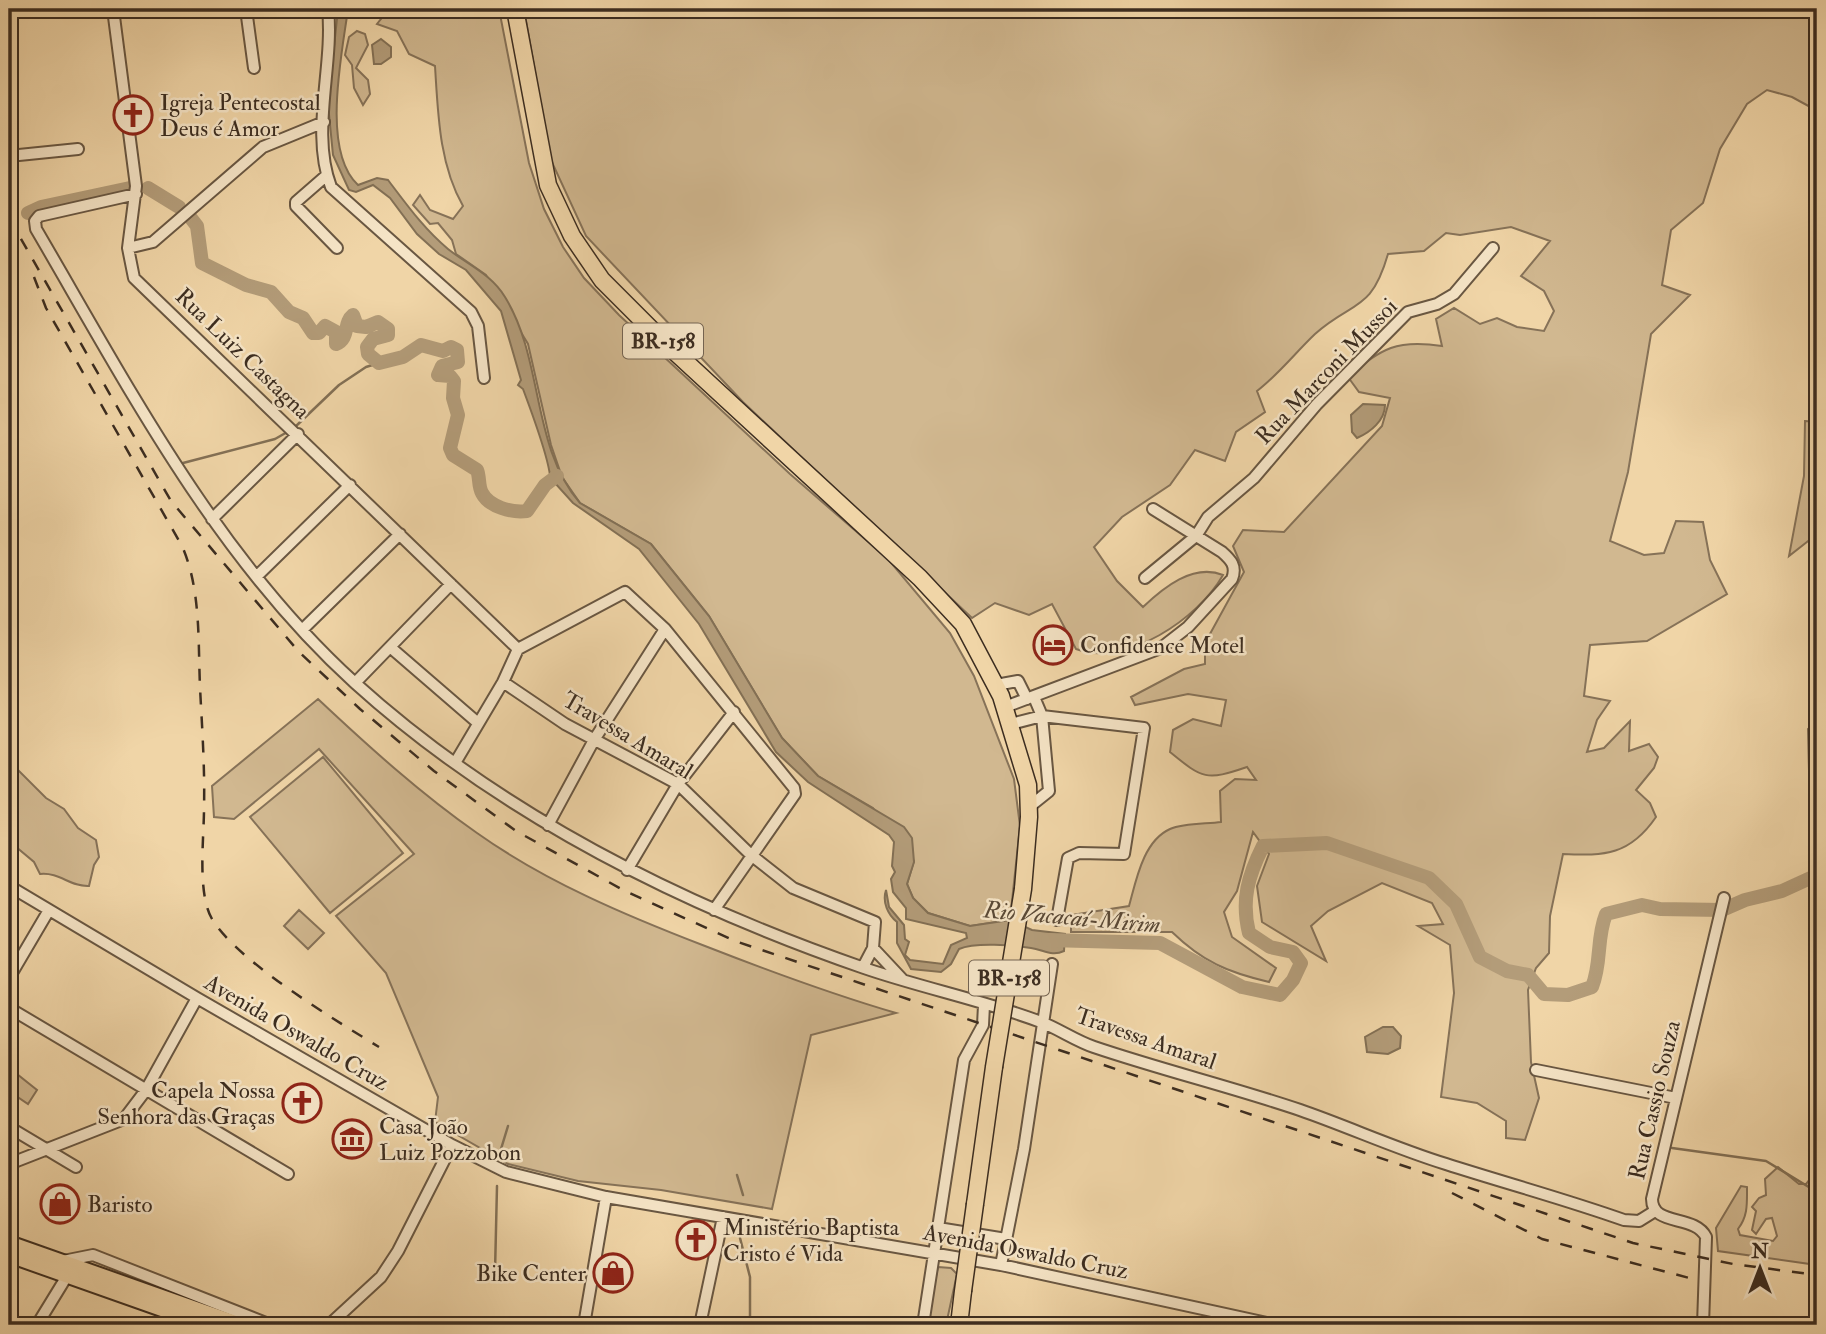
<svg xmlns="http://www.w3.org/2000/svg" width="1826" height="1334" viewBox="0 0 1826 1334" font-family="'IM FELL Double Pica',serif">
<rect width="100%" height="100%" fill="#f0d5a7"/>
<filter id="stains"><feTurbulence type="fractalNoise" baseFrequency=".00286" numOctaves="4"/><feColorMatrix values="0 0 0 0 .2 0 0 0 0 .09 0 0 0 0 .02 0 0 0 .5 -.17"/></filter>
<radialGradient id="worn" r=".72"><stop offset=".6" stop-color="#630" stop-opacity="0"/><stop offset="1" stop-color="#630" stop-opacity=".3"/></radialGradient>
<path fill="#d1b890" stroke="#867258" stroke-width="2" d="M389 9H499L529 163 544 209 563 247 584 278 619 315 790 474 888 559 950 633 974 676 1014 779 1020 826 1010 920 970 926 928 913 913 898 907 884 914 861 873 808 818 776 782 738 709 616 651 544 580 503 562 477 551 445 528 344 486 275 456 254 452 240 438 223 430 224 413 205 420 195 430 210 453 219 463 206C439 164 438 113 435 66L409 54 397 31 377 24Z
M524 9H1817V218L1810 216 1817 138 1814 109 1792 97 1767 90 1747 104 1720 149 1703 203 1671 230 1662 285 1690 295 1651 334 1628 472 1610 541 1644 555 1664 553 1676 521 1703 522 1710 560 1727 594 1647 641 1590 645 1584 696 1610 701 1597 720 1587 752 1604 748 1630 721 1629 751 1649 744 1658 757 1654 768 1636 790 1650 803 1656 817C1630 855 1605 856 1563 854L1550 916 1549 953 1536 968 1528 990 1531 1062 1539 1098 1525 1140 1506 1138V1121L1477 1103 1441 1097 1454 993 1450 945 1418 926 1443 924 1432 903 1382 883 1328 911 1311 926 1326 961 1262 922 1257 886 1269 854 1253 832 1237 891 1224 912 1232 937 1276 968 1269 982C1227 972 1203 962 1172 932H1071V915L1129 906C1136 881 1143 841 1170 829 1184 823 1206 824 1221 822L1220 791 1235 779 1256 780 1247 767C1206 781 1203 779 1170 752L1173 730 1193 719 1221 726 1226 700 1188 694 1135 705 1131 697 1184 669 1205 664V643L1244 572 1233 546 1243 530 1284 532 1382 426 1390 398 1359 392 1348 377C1382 348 1397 339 1442 346L1436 319 1454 308 1480 324 1497 318 1517 327 1544 331 1554 311 1544 291 1521 276 1550 241 1511 227 1460 235 1446 233 1424 251 1388 254C1371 313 1353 300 1315 334 1295 353 1279 374 1257 391L1265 412 1236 432 1225 461 1195 450 1170 485 1122 517 1094 547 1117 581 1143 607C1163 588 1193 563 1223 575 1199 618 1126 668 1076 649L1052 604 1029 615 995 603 972 618 743 402 586 236 550 158Z
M357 31 365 34 368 45 356 68 368 80 370 94 363 105 354 88 352 65 345 55 349 37Z
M1805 421 1817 422V509L1812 538 1789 556 1804 476Z
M318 699C368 746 421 794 477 833 546 882 627 916 705 946 769 971 831 994 896 1013L811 1035 772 1209 661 1190 578 1181 508 1164 435 1122 438 1097 386 973 336 916 414 854 319 749 234 819 214 817 212 786Z
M323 757 403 853 330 913 250 817Z
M9 761 46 798 64 809 78 828 96 840 99 857 94 865 89 886C70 887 60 872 40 874L34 862 9 841Z
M299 910 324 933 308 949 284 926Z
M9 1064 12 1070 37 1090 28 1104 16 1096 9 1099Z
M1778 1167 1799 1184H1806L1817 1170V1265L1718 1251 1716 1228 1741 1186 1747 1187C1747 1204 1748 1216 1738 1229L1740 1235 1773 1241 1777 1236 1772 1218 1766 1219 1756 1234 1752 1230 1756 1211 1752 1207 1759 1198 1766 1195 1765 1179Z
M938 1267 951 1268 957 1274 946 1325H925Z"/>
<path fill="#b39c79" stroke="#837055" stroke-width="2" d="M338 9H348C342 54 321 151 358 185L377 178 388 180C407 205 424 229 448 249 468 265 491 274 505 297 544 360 531 447 580 503L651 544 709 616 782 738 818 776 904 827 912 838 914 862 907 884 913 898 928 913 970 926 1010 920 1032 930 1065 934 1064 951C1052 957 1044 950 1031 948 1013 945 975 942 959 949L951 964 941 972 911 969 897 943V922C888 915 882 902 886 890L889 907 904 925 905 939 909 942 905 955 910 960 943 964 951 945 967 938 966 933 906 919V908L893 892 891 879 895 872 892 866 894 842 889 835 808 782 776 752 699 624 639 549 573 503 555 483H550C553 469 529 405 523 389L518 385 521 380 501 311 466 270 439 254 417 234 390 198 373 185 356 192 349 190 333 155 328 104Z
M381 39 391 47V57L381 64H374L372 45Z
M1363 404 1385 405C1385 420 1371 432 1357 438L1352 432 1351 415Z
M1815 724 1817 725V786H1814L1809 771 1808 729Z
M1383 1027H1393L1401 1036 1400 1048 1388 1054 1367 1052 1365 1037Z"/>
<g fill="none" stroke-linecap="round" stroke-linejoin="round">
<path stroke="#837055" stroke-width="2.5" d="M295 427 339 385 366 367 382 362
M183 463 275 439 289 431
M1672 1148 1766 1161 1817 1192
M501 1149 508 1126
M737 1175 743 1195
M740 1238 750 1277V1325
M495 1272 497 1186"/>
<path stroke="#b39c79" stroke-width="14" d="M148 188 179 207
M28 213 41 207 130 188
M190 217 197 226 202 263 246 285 271 292 289 312 303 318 313 333H319L325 326 336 332V344C350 338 343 323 353 315L357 326 366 327 378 322 388 329V335L373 339 367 347 368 354 379 363 403 357 421 345 443 351 451 347 457 350 458 362 442 366 438 375 450 376 454 381 453 398 458 415 450 448 453 455 477 470C480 477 478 486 482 493 489 507 512 513 527 511L545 485 557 476
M1048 940 1160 943 1242 987 1280 995 1293 980 1301 963 1293 952 1270 947 1249 933C1241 900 1248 876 1263 846L1327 843 1429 878 1456 904 1480 957 1507 971 1528 975 1544 994 1568 995 1592 987C1602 962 1596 939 1606 914L1642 905 1660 909 1722 910 1745 900 1782 891 1817 875"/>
<g stroke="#695742" stroke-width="14">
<path id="minor" d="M113 9 136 186 128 248 134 278 518 649
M246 9 254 68
M328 9C334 66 310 132 331 187L471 312 478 326 484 378
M9 156 78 149
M327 175 296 202V206L337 248
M136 194 39 216 35 221 36 229C129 388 217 558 355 683 501 815 679 904 864 968 922 988 983 1000 1041 1022 1059 1029 1076 1041 1094 1047 1162 1070 1232 1087 1300 1110 1349 1127 1397 1149 1446 1164 1505 1183 1565 1199 1624 1220L1639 1221 1655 1211
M128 248 153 242 263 147 324 122
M212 519 298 434
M257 576 350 485
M1145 578 1196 536 1208 517 1254 478 1317 404 1408 312 1437 304 1454 294 1493 248
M303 629 400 534
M390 647 478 723
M503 682 565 724 678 784 751 855 793 888 875 922 873 948 863 967
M355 683 451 584
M996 685 1018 681 1027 699
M1005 707 1161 648 1188 627 1232 579C1237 566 1231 560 1222 552L1153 509
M1011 724 1042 716 1144 728 1124 854 1079 853 1068 858 1057 920
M455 763 503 682 518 649 625 592 665 629 794 788 795 794 714 910
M1029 807 1049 791 1042 716 1034 697
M548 825 594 740 665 629
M627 870 678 784 734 712
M9 886 197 998 452 1145 506 1172 606 1197 1001 1265 1276 1325
M873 948 902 979
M9 978 49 910
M9 1008 288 1174
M1536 1070 1676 1098
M9 1127 76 1167
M9 1164 124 1119 146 1090 197 998
M938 1228 1006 1239
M63 1261 93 1255 271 1325
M1001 1265 1024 1149 1052 964
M37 1325 67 1276
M329 1325 381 1277 398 1251 452 1145
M584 1325 606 1197
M700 1325 723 1217
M923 1325 964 1060 983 1025 984 1005
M1703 1325 1706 1237C1695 1214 1652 1227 1652 1199L1724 898"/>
</g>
<g stroke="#3c2d20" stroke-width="18">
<path id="major" d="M9 1243 241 1325
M9 1255 207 1325"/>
</g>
<g stroke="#3c2d20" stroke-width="19">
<path id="highway" d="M515 9 548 185 572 236 602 280 662 340 920 578 963 624 1001 696 1028 785 1029 817 1023 889
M975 1204 994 1067
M959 1325 963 1291"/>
</g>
<use href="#minor" stroke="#f5e4c6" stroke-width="10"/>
<use href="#major" stroke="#f0d5a7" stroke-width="14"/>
<use href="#highway" stroke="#f0d5a7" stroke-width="16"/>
<path stroke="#3c2d20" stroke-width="2.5" stroke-dasharray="12 12" stroke-linecap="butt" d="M9 218 171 501 299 652 360 709 434 771 516 831 625 891 735 941 1633 1243 1733 1264 1817 1275
M34 277 46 308 182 546C201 589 198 641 200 687 202 727 205 768 204 809 204 838 197 893 212 919 237 961 335 1020 379 1047
M1452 1193 1542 1239 1693 1279"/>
<g stroke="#3c2d20" stroke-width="19" stroke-linecap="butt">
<path id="highway-bridge" d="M994 1067 1023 889
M963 1291 975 1204"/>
</g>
<use href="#highway-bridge" stroke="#f0d5a7" stroke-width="16"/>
</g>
<defs>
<g id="church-ring" transform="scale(2.0125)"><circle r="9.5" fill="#f5e4c6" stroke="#8f2418" stroke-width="1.5"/><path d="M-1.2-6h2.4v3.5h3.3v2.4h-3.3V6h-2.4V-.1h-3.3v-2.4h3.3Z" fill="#8f2418"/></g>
<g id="hotel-ring" transform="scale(2.0125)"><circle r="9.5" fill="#f5e4c6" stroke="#8f2418" stroke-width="1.5"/><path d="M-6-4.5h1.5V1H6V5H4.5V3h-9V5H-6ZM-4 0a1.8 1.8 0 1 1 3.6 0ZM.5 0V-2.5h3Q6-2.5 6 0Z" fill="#8f2418"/></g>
<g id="museum-ring" transform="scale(2.0125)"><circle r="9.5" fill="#f5e4c6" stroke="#8f2418" stroke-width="1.5"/><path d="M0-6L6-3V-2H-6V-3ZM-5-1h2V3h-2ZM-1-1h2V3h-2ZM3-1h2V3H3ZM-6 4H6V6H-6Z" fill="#8f2418"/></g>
<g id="shop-ring" transform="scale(2.0125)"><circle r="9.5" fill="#f5e4c6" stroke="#8f2418" stroke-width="1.5"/><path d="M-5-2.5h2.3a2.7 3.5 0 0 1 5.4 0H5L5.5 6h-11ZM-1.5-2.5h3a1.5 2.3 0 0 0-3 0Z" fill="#8f2418"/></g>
</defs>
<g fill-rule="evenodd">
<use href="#church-ring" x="133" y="115"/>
<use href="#hotel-ring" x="1053" y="645"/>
<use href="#church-ring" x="302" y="1103"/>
<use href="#museum-ring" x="352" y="1139"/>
<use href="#shop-ring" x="60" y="1204"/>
<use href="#church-ring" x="696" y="1240"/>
<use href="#shop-ring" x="613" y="1273"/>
</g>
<g text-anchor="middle" stroke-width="5" stroke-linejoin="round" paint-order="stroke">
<g fill="#f5e4c6" stroke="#746452" stroke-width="2">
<rect x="623" y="323.5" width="80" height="35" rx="5"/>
<rect x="969" y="960.5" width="80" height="35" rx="5"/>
</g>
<g font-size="21" font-weight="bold" fill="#3c2d20">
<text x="663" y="348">BR-158</text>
<text x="1009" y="985">BR-158</text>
</g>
<g font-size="23" fill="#3c2d20" stroke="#f5e4c6" text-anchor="start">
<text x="160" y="110">Igreja Pentecostal<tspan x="160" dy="26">Deus é Amor</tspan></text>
<text x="1080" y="653">Confidence Motel</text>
<text x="275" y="1098" text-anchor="end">Capela Nossa<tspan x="275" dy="26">Senhora das Graças</tspan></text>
<text x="379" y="1134">Casa João<tspan x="379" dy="26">Luiz Pozzobon</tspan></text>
<text x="87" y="1212">Baristo</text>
<text x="723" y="1235">Ministério Baptista<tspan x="723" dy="26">Cristo é Vida</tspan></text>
<text x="586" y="1281" text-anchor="end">Bike Center</text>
</g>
<g font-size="23" fill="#3c2d20" stroke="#f5e4c6">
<text transform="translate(243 353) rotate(44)" y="8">Rua Luiz Castagna</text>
<text transform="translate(1326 371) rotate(-46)" y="8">Rua Marconi Mussoi</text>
<text transform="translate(628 735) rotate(31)" y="8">Travessa Amaral</text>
<text transform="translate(297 1032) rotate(30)" y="8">Avenida Oswaldo Cruz</text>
<text transform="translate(1146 1038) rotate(19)" y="8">Travessa Amaral</text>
<text transform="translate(1654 1100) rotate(-77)" y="8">Rua Cassio Souza</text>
<text transform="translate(1026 1251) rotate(11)" y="8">Avenida Oswaldo Cruz</text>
</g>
<g font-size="24" font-style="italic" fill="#5a4936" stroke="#f5e4c6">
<text transform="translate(1072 917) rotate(5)" y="8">Rio Vacacaí-Mirim</text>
</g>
</g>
<rect width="1826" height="1334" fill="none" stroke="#f0d5a7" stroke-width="35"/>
<rect x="10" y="10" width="1805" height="1313" fill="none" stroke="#3c2d20" stroke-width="3.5"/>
<rect x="18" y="18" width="1791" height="1299" fill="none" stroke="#3c2d20" stroke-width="2"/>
<g transform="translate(1760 1268)" stroke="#f5e4c6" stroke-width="5" paint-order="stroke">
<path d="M0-5L12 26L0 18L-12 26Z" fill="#3c2d20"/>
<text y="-10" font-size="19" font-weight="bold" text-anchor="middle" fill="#3c2d20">N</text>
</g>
<rect width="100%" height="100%" filter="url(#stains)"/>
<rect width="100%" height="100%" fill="url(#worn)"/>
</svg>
